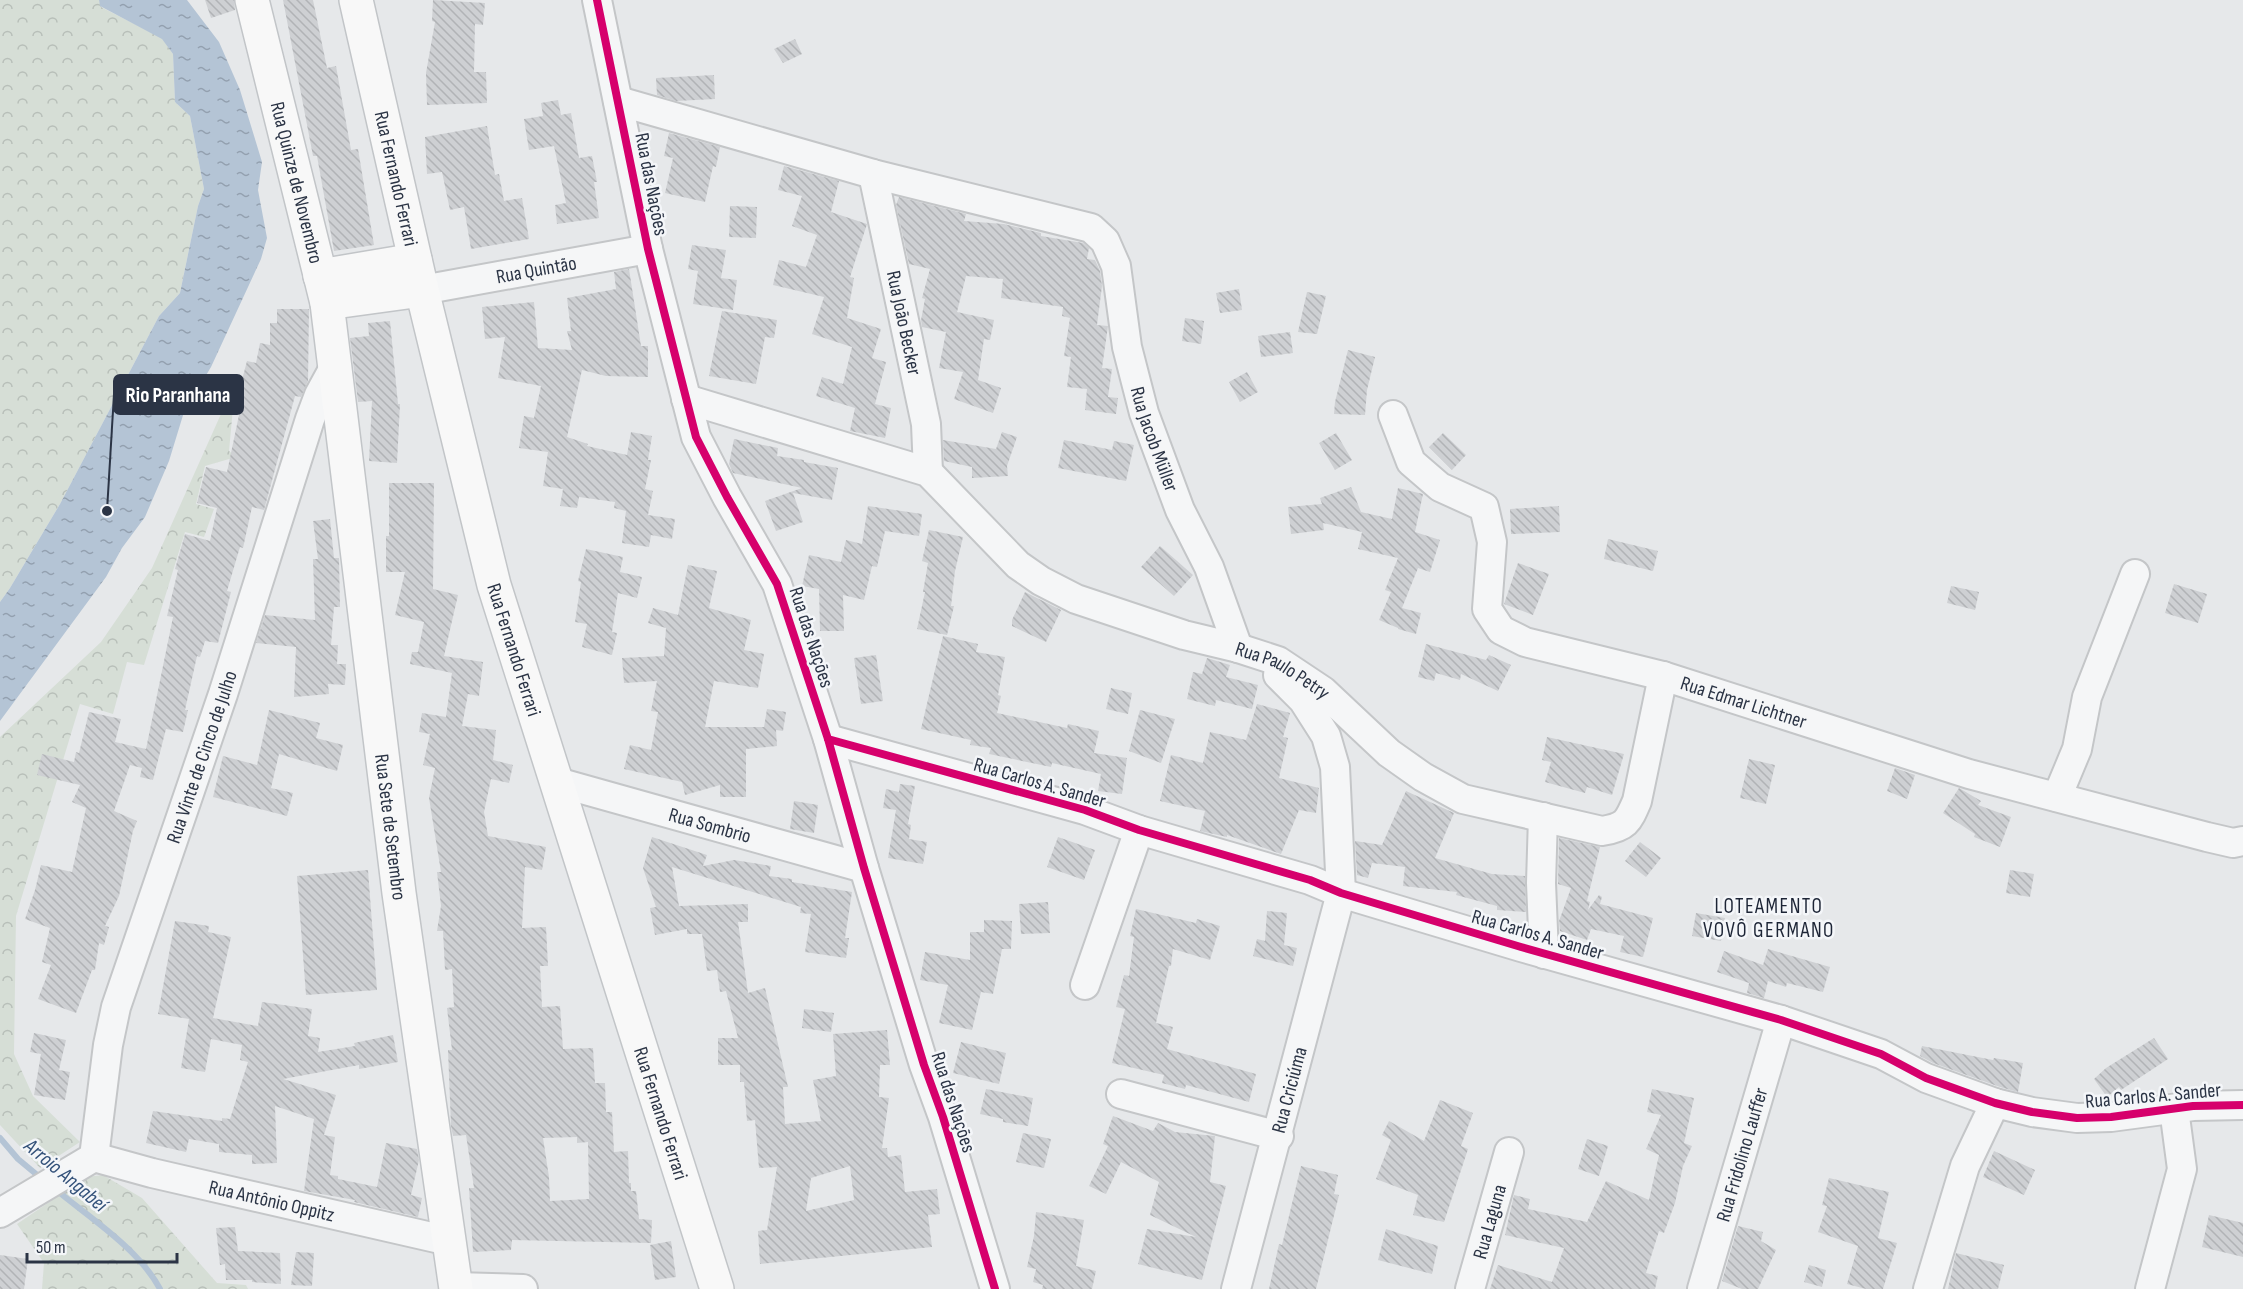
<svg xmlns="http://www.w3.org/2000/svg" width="2243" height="1289" viewBox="0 0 2243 1289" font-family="'Sofia Sans Condensed',sans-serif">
<defs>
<pattern id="forest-crowns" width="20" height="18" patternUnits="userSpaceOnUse" patternTransform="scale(1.5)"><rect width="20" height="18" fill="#d6ded6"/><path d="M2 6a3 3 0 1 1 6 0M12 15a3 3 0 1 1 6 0" fill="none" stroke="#b8bfb9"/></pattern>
<pattern id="water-ripples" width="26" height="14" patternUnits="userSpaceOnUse" patternTransform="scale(1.5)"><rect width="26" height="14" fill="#b4c4d5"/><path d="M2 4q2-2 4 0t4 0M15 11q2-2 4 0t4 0" fill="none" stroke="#93a0af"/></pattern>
<pattern id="building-back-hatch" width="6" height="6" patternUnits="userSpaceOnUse" patternTransform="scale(1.5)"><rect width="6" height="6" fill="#ced0d3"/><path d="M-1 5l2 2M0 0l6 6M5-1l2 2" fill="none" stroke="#b1b3b6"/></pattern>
</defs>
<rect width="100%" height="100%" fill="#e6e8ea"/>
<path fill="url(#forest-crowns)" d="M0 0H99L101 7 162 38 173 54 175 102 190 116 204 189 198 206 180 293 159 316 60 504 10 588 0 602Z
M225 405 233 408 229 451 236 457 205 466 196 504 214 509 204 537 185 532 144 665 127 662 113 714 80 704 16 916 14 1054 33 1096 80 1142 40 1168 0 1125V737L101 642 152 568Z
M103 1175 142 1198 217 1283 246 1285 248 1289H42L44 1263 17 1224 86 1177Z"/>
<path fill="url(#water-ripples)" d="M99 0H187L219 42 240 90 262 162 258 190 267 238 261 259 211 367 184 412 169 461 145 517 122 548 106 577 0 721V602L10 588 60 504 159 316 180 293 198 206 204 189 190 116 175 102 173 54 162 39 100 6Z"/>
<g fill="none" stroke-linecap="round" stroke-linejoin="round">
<path stroke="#b4c4d5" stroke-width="6" d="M0 1138 18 1159 42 1179
M55 1189C90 1218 139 1249 160 1289"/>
</g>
<path fill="url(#building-back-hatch)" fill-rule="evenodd" d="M205 0H234L235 10 211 18Z
M283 0H313L327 68 336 66 351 150 358 149 374 245 334 251 317 156H313Z
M433 0 485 3 483 25 475 24 474 72H486L487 103 427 105 426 73 435 22 432 21Z
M795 39 802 54 783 63 774 49Z
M714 75 715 99 676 101 657 95 656 78Z
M558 100 561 115 571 113 579 158 592 156 597 182H594L599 218 557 224 555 205 566 203 554 146 529 150 524 119 543 116 541 103Z
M487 126 495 175 499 174 504 201 522 198 529 239 471 249 464 207 450 210 442 172 427 174 425 137Z
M669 133 720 147 716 167 713 166 705 202 665 193 673 158 664 156Z
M784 166 839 181 831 212 867 224 850 277 854 278 847 318 881 329 872 358 886 362 875 404 891 408 885 438 850 431 855 408 816 396 822 377 843 384 852 347 812 334 824 297 773 285 779 260 806 267 817 235 792 226 802 196 778 190Z
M899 197 966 214 964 221 1004 224 1041 233V236L1083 243 1089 248 1087 259 1095 260 1100 271 1102 286 1097 325 1108 326 1102 368 1112 369 1108 397 1118 398 1116 414 1085 410 1087 389 1067 387 1071 357 1064 356 1070 318 1062 316 1063 307 1001 298 1003 279 966 276 957 312 994 320 990 340 984 339 978 380 1001 388 993 413 954 399 963 372 939 368 946 332 922 327 921 320 925 299 922 298 930 269 909 264 896 205Z
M730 206 757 207 756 238 729 237Z
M692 245 726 250 721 278 737 280 733 310 693 304 698 271 688 269Z
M629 269 641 346H648V377L606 376 582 370 567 437 588 444 587 446 627 455 631 432 652 436 648 460H651L645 489 653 491 648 515 675 519 672 539 651 535 649 547 622 543 626 511 614 508 615 502 579 497 577 508 560 506 563 489 543 486 548 452 519 448 524 416 534 418 541 386 498 378 505 337 485 339 482 307 534 302 538 348 572 350 567 331H571L567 298 616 289 614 272Z
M1239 289 1242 310 1220 313 1216 293Z
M1307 292 1326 296 1317 334 1298 332Z
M277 309H309L308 381 301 397 295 396 264 510 252 507 243 548 240 547 227 591 231 592 218 643 205 641 200 657 197 656 185 710H188L183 732 166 729 153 780 140 777 142 768 130 765 114 811 137 821 133 831 119 896 105 926 109 927 104 945 99 943 95 970H92L76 1013 38 999 51 965 42 962 50 928 25 919 35 890 41 865 72 872 86 808 72 802 80 785 37 775 42 754 74 762 76 752 79 753 89 712 121 719 115 742 146 749 173 617 167 616 178 570 175 569 185 534 210 541 217 508 197 503 206 467 227 472 243 396 238 395 247 361 256 363 260 343 270 345V323H277Z
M722 311 777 320 774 338 765 337 756 384 709 376Z
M1185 318 1204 321 1201 344 1182 341Z
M390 321 398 404H400L397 463 369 461 372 401 358 402 350 338 369 336 368 323Z
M1290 332 1293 353 1261 357 1258 336Z
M1348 350 1375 357 1367 390 1365 415 1334 414 1335 402Z
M1247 372 1258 392 1240 402 1229 382Z
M1002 432 1017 437 1007 466 1008 476 972 478V467L944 461 943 440 996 449Z
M1336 433 1352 460 1335 470 1319 443Z
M1443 433 1466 455 1452 470 1429 447Z
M734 439 778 448 777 456 804 460V462L838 468 832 500 793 493 803 522 776 531 765 501 802 488 733 473 729 464Z
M1064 440 1112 450 1114 441 1134 445 1126 481 1058 468Z
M389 483H434L433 589 458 595 444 656 483 662 479 696 468 694 462 726 496 730 493 760 513 765 509 783 491 779 484 812 488 836 546 847 542 870 525 867 522 928 546 927 548 966H540L542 1007 560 1006 563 1049 593 1048 595 1083H605L606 1112H612L614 1152 628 1151 629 1183H631V1191H636L639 1219 652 1220 651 1243 512 1240 511 1250 473 1252 469 1188H474L466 1135 453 1136 451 1126 448 1050H452L447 1008 454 1007 452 969 445 970 443 931H437L441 906 437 872H441L429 798 435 768 423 765 430 734 419 732 422 713 446 717 452 673 410 664 412 652H418L424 622 395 615 405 572H386V536H389ZM577 1137V1143L588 1142 589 1199 550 1201 549 1177 543 1138Z
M1351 487 1361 512 1392 519 1398 488 1423 494 1415 532 1440 540 1430 572 1418 568 1402 608 1421 613 1416 634 1398 629V628L1379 620 1391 592 1385 590 1398 558 1358 549 1362 532 1323 523 1324 530 1291 534 1288 507 1322 504 1320 498Z
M868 506 922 514 919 536 885 531 877 567 872 566 864 600 843 595 844 631H820L819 589 802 586 809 555 841 562 846 540 862 544Z
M1559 506 1560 532 1511 534 1510 509Z
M330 519 334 558H339L340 607H334L331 645H338L337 664H346L345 685 328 684 329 694 294 697 296 647 256 643 265 615 315 620 313 559H318L313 521Z
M929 530 963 537 955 571 951 606H954L947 635 917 629 925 592H923L928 563 922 561Z
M1608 539 1658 551 1653 571 1604 559Z
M1160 546 1193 575 1174 596 1141 567Z
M586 549 623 557 620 572 642 577 637 598 618 593 612 632 617 633 612 655 582 647 587 624 575 622 581 582 578 581Z
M1518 563 1549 574 1533 615 1504 604Z
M688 565 717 571 709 608 751 620 744 650 764 654 758 688 714 681 705 727H764L767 709 786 712 783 731 776 730 777 746 746 749V797H720V785L685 795 682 782 624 769 630 745 651 750 658 712 651 711 657 681 624 683 622 658 664 656 666 628 648 623 653 608 678 615Z
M2174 584 2207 594 2198 623 2165 613Z
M1951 586 1979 592 1975 610 1947 603Z
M1025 592 1061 610 1046 642 1012 626V620Z
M943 636 978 644 976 652 1005 657 998 695 1001 696 997 713 1067 728 1068 724 1099 731 1094 753 1127 758 1122 794 1098 791 1101 774 1052 763 1051 767 989 754 991 748 970 745 971 740 921 729Z
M1426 644 1486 660 1489 655 1511 665 1498 691 1461 674 1460 680 1436 673 1434 681 1418 677Z
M876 655 883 701 861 704 854 658Z
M1207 658 1230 665 1226 677 1258 685 1252 709 1216 700 1215 706 1187 699 1193 672 1202 674Z
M1111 688 1132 693 1128 714 1106 709Z
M1257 704 1290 713 1283 737 1288 738 1279 778 1319 788 1316 813 1299 810 1281 854 1227 835V837L1200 831 1205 811 1160 801 1171 755 1203 763 1210 732 1246 740Z
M269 710 320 723 316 738 343 745 337 771 279 754 271 788 293 793 287 816 213 797 223 756 257 765Z
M1140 710 1175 719 1161 763 1129 751Z
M1547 737 1624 754 1612 795 1587 787 1585 793 1545 782 1551 762 1542 760Z
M1749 759 1775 765 1766 804 1740 798Z
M1895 768 1915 775 1907 799 1887 791Z
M900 784 915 786 908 824 911 825 909 839 927 842 923 864 888 858 896 810 883 808 886 789 899 792Z
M1959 788 1981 801 1978 805 2011 817 2000 847 1974 837 1975 834 1943 813Z
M1406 791 1454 813 1435 858 1492 874 1525 876 1526 912 1497 910V906L1456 895 1457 892 1403 886 1405 867 1372 863 1368 878 1357 875 1355 841 1382 845Z
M794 801 818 805 814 833 790 829Z
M652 837 707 855 703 866 734 860 771 866 769 876 792 879V882L852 892 845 938H849L846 958 805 952 811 914 800 913 801 907 672 867 679 906 748 904V922H738L748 993 765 988 788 1087H783L785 1124 821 1121 813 1080 836 1076 833 1034 887 1030 890 1065H880L879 1097 889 1098 882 1148H887L888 1157 901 1155 905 1192 937 1189 940 1214 928 1215 932 1247 760 1264 758 1231 767 1230 777 1167 759 1168 755 1120 747 1121 744 1082H740V1065H718V1038H738L726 991 720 992 717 970 707 971 702 934H687V929L655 935 650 908 656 907 643 868ZM850 1166 854 1200 806 1211 811 1178Z
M1058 837 1095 850 1084 880 1047 867Z
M1559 838 1600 847 1587 901 1590 902 1588 910 1599 895 1602 897 1600 904 1653 918 1643 957 1620 952 1624 936 1591 929 1587 940 1560 931 1559 921 1571 888 1558 884Z
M1640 842 1661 858 1646 877 1625 861Z
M368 870 377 990 306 995 297 876Z
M2010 870 2034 874 2030 897 2006 893Z
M1048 902 1050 933 1021 934 1019 904Z
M1136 909 1196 923 1197 919 1220 926 1210 960 1173 949 1171 966H1169L1156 1023 1173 1027 1167 1049 1256 1074 1249 1102 1186 1085 1185 1089 1162 1083 1164 1075 1112 1063 1125 1009 1116 1007 1124 975 1129 976 1134 937 1130 936Z
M1267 911 1287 913 1284 945 1297 948 1293 966 1253 956 1257 939 1265 941Z
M1696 913 1725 918 1721 941 1692 936Z
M984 920 1012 921 1011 949H1002L993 994 981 992 972 1030 939 1023 948 985 920 980 925 952 970 960V932H984Z
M175 921 209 926 208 932 231 937 213 1018 258 1026 262 1002 312 1009 308 1036 320 1038 318 1052 355 1046 354 1043 393 1035 398 1062 359 1069V1065L283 1079 336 1095 324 1135 335 1137 330 1175 338 1176V1179L377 1187 386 1143 417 1149 419 1160 411 1195 422 1198 418 1217 354 1202 355 1200 304 1191 314 1119 275 1106 277 1163 252 1164V1155L219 1152V1144L189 1139 186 1152 146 1143 153 1111 222 1121V1118L230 1119 248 1062 240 1060 242 1045 211 1039 205 1072 181 1068 189 1019 158 1014Z
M1768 949 1830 967 1823 992 1787 983 1786 987 1768 981 1764 998 1747 993 1749 983 1717 972 1724 951 1763 965Z
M804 1009 834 1013 831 1032 802 1028Z
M34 1033 66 1040 59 1070 70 1072 65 1100 34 1095 41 1054 30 1052Z
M2154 1038 2168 1059 2121 1090 2119 1087 2107 1097 2094 1079 2106 1068Z
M961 1042 1006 1053 999 1084 953 1073Z
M1922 1046 1993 1060 1994 1058 2023 1063 2018 1092 2000 1087 1933 1063 1920 1056Z
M986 1089 1033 1098 1028 1126 1003 1122V1119L980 1114Z
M1652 1089 1694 1098 1684 1143 1692 1146 1683 1166 1675 1203 1664 1233 1659 1231 1646 1273 1658 1276 1655 1289H1490L1498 1265 1552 1282 1564 1248 1505 1235 1514 1195 1530 1199 1528 1209 1587 1222 1606 1181 1649 1200 1659 1155 1646 1149 1661 1115 1647 1112Z
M1440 1100 1473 1113 1461 1146 1468 1149 1444 1222 1413 1215 1418 1195 1376 1179 1391 1140 1382 1135 1389 1121 1424 1141Z
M1113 1116 1153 1131 1158 1123 1175 1132 1215 1136 1210 1182 1226 1186 1202 1280 1138 1264 1147 1229 1196 1237 1150 1215 1159 1182 1121 1162 1106 1194 1089 1186 1108 1146 1103 1144Z
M1023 1133 1051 1139 1044 1168 1016 1162Z
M1587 1139 1608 1146 1599 1176 1578 1169Z
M1994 1151 2035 1170 2024 1195 1983 1177Z
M1301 1166 1338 1175 1334 1194 1339 1195 1316 1289H1269L1279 1244 1282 1245Z
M1829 1178 1889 1192 1878 1238 1897 1243 1883 1289H1866L1847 1284 1858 1246 1818 1232 1827 1206 1822 1205Z
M1036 1212 1084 1220 1076 1266 1096 1271 1092 1289H1042L1043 1285 1033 1282 1036 1269 1027 1267 1034 1236Z
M2209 1215 2243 1223V1257L2202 1247Z
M1738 1226 1763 1232 1761 1241 1776 1250 1758 1289H1742L1722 1281Z
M235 1227 238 1251 280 1253 281 1284 252 1282V1280H226L225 1264 220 1265 216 1228Z
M1386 1229 1438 1246 1432 1274 1378 1260Z
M671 1241 676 1277 655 1280 650 1245Z
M296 1252 314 1253 312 1286 291 1285Z
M1956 1253 2004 1265 1998 1289H1948Z
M0 1255 28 1259 24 1289H0Z
M1809 1265 1826 1270 1822 1287 1804 1282Z"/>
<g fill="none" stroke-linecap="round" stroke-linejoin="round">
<g stroke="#c4c6c8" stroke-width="32">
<g id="minor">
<path d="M597 0 648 249 696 437 727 497 777 584 828 739 864 868 924 1065 943 1117 995 1289"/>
<path id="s1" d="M618 101 873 174 1091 228 1105 241 1116 266 1127 347 1144 413 1180 510 1209 567 1238 648"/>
<path id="s2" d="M873 174 926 424 928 472"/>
<path id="s3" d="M422 290 648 249"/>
<path id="s4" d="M686 399 928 472 1018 565 1041 581 1076 599 1184 635 1238 648 1278 661 1323 691 1389 753 1423 777 1463 799 1602 831C1626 827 1628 822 1637 801L1663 676"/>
<path id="s5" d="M1393 415 1411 462 1440 487 1484 507 1492 542 1487 609 1501 630 1525 642 1663 676 1969 774 2207 837 2233 843 2243 841"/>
<path d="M828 739 1085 810 1139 830 1310 880 1341 893 1521 947 1781 1020 1881 1054 1926 1078 1995 1103 2032 1112 2077 1118 2111 1117 2193 1106 2243 1105"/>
<path id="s6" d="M557 782 864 868"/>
<path d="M2057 797 2077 749 2087 697 2135 574"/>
<path d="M1543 817 1541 883 1544 954"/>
<path d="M1085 985 1139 830"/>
<path d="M1121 1094 1279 1136"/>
<path id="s7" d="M94 1157 108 1045 116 1007 223 694 310 419 319 395 336 364"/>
<path id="s8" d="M94 1157 152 1173 449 1241"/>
<path d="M0 1213 94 1157"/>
<path d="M456 1287 523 1289"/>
<path id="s9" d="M1236 1289 1341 893 1335 767 1326 736 1303 700 1278 675"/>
<path id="s10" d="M1470 1289 1509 1152"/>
<path id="s11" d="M1702 1289 1781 1020"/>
<path d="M1928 1289 1965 1166 1995 1103"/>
<path d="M2150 1289 2182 1169 2174 1109"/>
</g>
</g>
<g stroke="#c2c5c8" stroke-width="36">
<g id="major">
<path id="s12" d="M252 0 327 303 399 893 456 1289"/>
<path id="s13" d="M356 0 422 290 494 585 717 1289"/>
<path d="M320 276 415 260"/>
<path d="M327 303 422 290"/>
</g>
</g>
<use href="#minor" stroke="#f5f6f7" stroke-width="28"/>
<use href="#major" stroke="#f8f8f8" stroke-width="33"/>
<g stroke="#f4f6f9" stroke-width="11">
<path id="cycleway" d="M597 0 648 249 696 437 727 497 777 584 828 739 864 868 924 1065 943 1117 995 1289
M828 739 1085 810 1139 830 1310 880 1341 893 1521 947 1781 1020 1881 1054 1926 1078 1995 1103 2032 1112 2077 1118 2111 1117 2193 1106 2243 1105"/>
</g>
<use href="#cycleway" stroke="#d6006c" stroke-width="8"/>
</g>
<g text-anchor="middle" stroke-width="5" stroke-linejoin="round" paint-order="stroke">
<g font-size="20" fill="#2b3445" stroke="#f4f6f9">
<text dy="7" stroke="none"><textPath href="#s13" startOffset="183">Rua Fernando Ferrari</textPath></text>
<text dy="7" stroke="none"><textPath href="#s12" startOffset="188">Rua Quinze de Novembro</textPath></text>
<text transform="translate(652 184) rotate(79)" y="7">Rua das Nações</text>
<text dy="7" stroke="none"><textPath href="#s3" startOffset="116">Rua Quintão</textPath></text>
<text dy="7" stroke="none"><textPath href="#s2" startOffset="152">Rua João Becker</textPath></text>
<text dy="7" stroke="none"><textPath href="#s1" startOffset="714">Rua Jacob Müller</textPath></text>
<text transform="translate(812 637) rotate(72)" y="7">Rua das Nações</text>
<text dy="7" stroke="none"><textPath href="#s13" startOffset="669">Rua Fernando Ferrari</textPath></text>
<text dy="7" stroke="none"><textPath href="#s4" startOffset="669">Rua Paulo Petry</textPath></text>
<text dy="7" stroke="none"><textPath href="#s5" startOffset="519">Rua Edmar Lichtner</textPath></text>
<text dy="7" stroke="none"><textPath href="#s7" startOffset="416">Rua Vinte de Cinco de Julho</textPath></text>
<text transform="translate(1040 782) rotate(16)" y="7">Rua Carlos A. Sander</text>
<text dy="7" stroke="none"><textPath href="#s6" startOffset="159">Rua Sombrio</textPath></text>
<text dy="7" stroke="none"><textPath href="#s12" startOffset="840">Rua Sete de Setembro</textPath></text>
<text transform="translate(1538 934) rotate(16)" y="7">Rua Carlos A. Sander</text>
<text dy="7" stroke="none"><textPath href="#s9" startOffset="206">Rua Criciúma</textPath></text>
<text transform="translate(2153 1095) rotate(-5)" y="7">Rua Carlos A. Sander</text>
<text transform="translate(954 1102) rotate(72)" y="7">Rua das Nações</text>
<text dy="7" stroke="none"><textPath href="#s13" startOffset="1155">Rua Fernando Ferrari</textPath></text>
<text dy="7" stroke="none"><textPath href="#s11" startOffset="140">Rua Fridolino Lauffer</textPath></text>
<text dy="7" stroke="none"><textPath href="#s8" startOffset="183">Rua Antônio Oppitz</textPath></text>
<text dy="7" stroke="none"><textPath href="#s10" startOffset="70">Rua Laguna</textPath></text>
</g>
<g font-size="21" letter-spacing="1.5" fill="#1d2536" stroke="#f4f6f9">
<text x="1769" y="913">LOTEAMENTO<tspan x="1769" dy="24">VOVÔ GERMANO</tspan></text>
</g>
<g font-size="21" font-style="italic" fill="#34527a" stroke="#f4f6f9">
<text transform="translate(66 1175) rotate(40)" y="7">Arroio Angabeí</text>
</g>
</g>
<path fill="none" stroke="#2b3445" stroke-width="2" d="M107 511L114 394"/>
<circle fill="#2b3445" stroke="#f4f6f9" stroke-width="2" cx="107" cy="511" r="6"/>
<rect fill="#2b3445" stroke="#2b3445" stroke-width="2" x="114" y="375" width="129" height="39" rx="6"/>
<g font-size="21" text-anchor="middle" font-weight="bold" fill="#fff">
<text x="178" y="402">Rio Paranhana</text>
</g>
<path d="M27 1253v9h150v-9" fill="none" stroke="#2b3445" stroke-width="3"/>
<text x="36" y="1253" font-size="18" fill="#2b3445" stroke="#f4f6f9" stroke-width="4.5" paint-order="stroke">50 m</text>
</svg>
